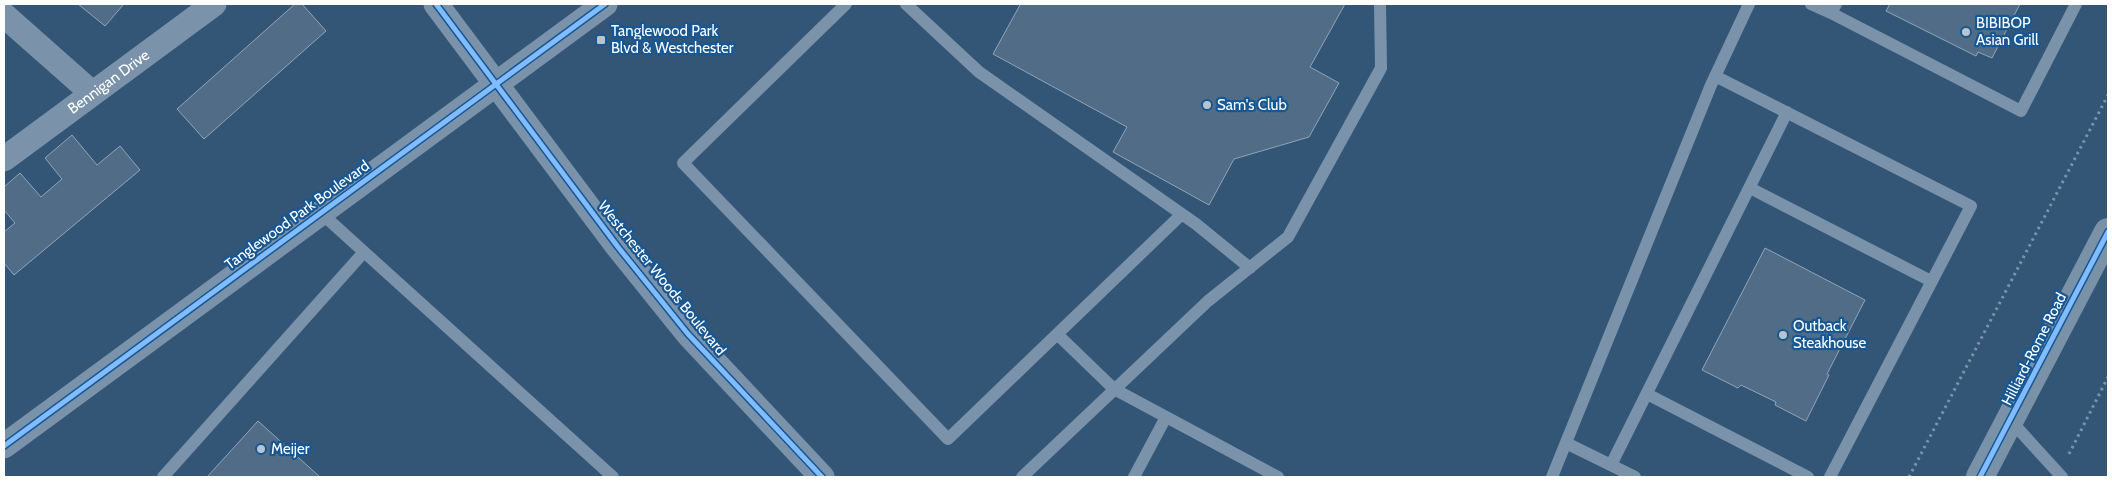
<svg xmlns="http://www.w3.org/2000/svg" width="2112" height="481" viewBox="0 0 2112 481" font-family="Cabin,sans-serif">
<rect width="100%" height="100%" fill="#335677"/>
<path fill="#506c86" stroke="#90a5b8" d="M78 4H124L105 26Z
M295 4H302L326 31 204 139 177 109Z
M1019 4H1345L1310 67 1339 83 1309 137 1234 159 1209 205 1113 152 1127 127 993 54 1020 5Z
M1890 4H2020L1992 58 1978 52 1976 56 1886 11Z
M72 135 97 165 120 146 140 170 14 275 4 263V232L15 223 4 210V187L20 173 41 197 62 179 45 158Z
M1765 248 1865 300 1827 374 1829 375 1806 421 1775 405 1776 402 1741 385 1738 388 1702 370Z
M258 421 320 477H207Z"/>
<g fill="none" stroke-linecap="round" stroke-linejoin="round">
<path stroke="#7b93aa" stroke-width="3" stroke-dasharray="2.5 4" stroke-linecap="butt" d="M2069 454 2108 377
M1909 477 2108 95"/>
<path stroke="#7b93aa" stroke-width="12" d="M846 4 683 163 948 439 1182 214
M906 4 979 72 1196 224 1250 268
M1811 4 1831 13
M1836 4 1831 13 2021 111 2076 4
M1715 76 1971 206 1830 477
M1750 188 1931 281
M321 213 613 477
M1057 334 1114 389 1278 477
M1647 394 1808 477
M2011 421 2062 477
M1566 443 1635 477
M1611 465 1787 112
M163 477 364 252
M1022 477 1208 301 1288 237 1381 68 1380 4
M1134 477 1166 417
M1552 477 1711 85 1749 4"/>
<g stroke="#7b93aa" stroke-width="25">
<path d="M436 4 618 247 688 334 822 477"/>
<path d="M4 15 92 93"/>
<path id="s1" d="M4 159 214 4"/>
<path d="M4 446 605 4"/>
</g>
<path stroke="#7a92a8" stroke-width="28" d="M1980 477 2108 232"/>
<g stroke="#165794" stroke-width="8">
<path id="cycleway" d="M436 4 618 247 688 334 822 477
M4 446 605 4
M1980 477 2108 232"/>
</g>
<use href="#cycleway" stroke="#80bcff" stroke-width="5"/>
</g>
<g fill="#b8c4cf" stroke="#165794" stroke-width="2">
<circle cx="1966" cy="32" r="5"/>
<rect x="596" y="35" width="10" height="10" rx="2.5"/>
<circle cx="1207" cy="105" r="5"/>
<circle cx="1783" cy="335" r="5"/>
<circle cx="261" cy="449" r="5"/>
</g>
<g text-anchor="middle" stroke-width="4.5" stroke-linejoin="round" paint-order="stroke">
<g font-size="15" fill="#fff" stroke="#165794" text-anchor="start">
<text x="1976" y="28">BIBIBOP<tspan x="1976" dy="17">Asian Grill</tspan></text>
<text x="611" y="36">Tanglewood Park<tspan x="611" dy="17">Blvd &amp; Westchester</tspan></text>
<text x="1217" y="110">Sam's Club</text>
<text x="1793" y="331">Outback<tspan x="1793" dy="17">Steakhouse</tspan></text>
<text x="271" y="454">Meijer</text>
</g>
<g font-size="15" fill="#fff" stroke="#165794">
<text dy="5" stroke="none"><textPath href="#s1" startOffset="130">Bennigan Drive</textPath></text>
<text transform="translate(297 215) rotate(-36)" y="5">Tanglewood Park Boulevard</text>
<text transform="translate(662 278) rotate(51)" y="5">Westchester Woods Boulevard</text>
<text transform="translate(2034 349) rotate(-63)" y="5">Hilliard-Rome Road</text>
</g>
</g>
<rect width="2112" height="481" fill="none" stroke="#ffffff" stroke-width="10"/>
</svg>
